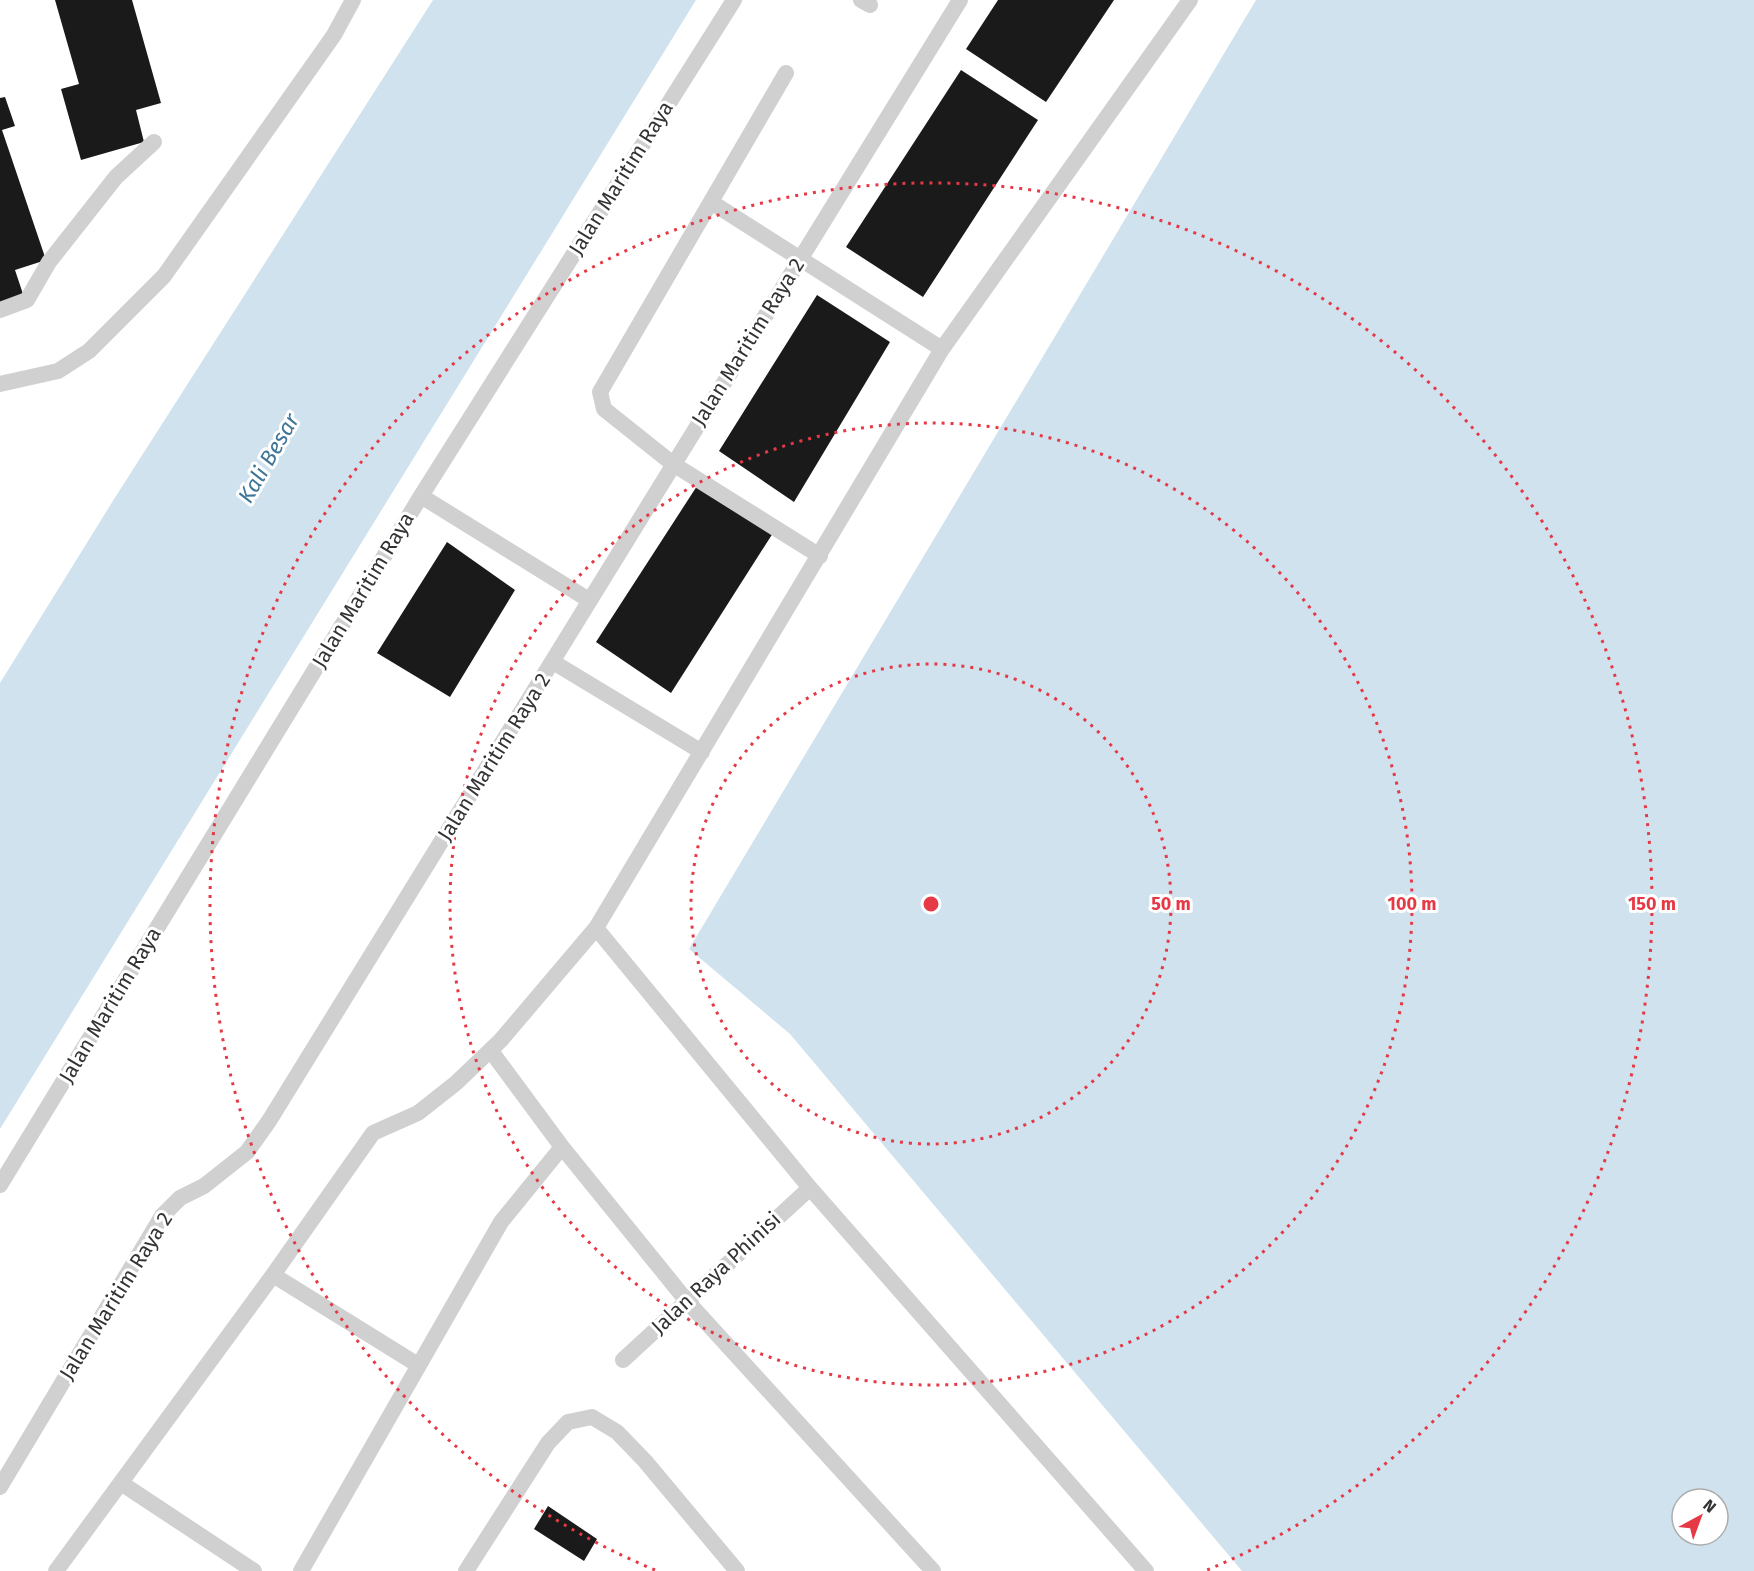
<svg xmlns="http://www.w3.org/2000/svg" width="1754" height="1571" viewBox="0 0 1754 1571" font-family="'Fira Sans',sans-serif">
<rect width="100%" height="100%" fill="#fff"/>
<path fill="#cfe2ee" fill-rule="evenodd" d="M433 0H696L0 1129V683L116 496Z
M1256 0H1754V1571H1242L790 1034 689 949ZM1682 1499H1718V1535H1682Z"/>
<path fill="#1a1a1a" d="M55 0H132L161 103 136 110 144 142 81 160 61 89 79 84Z
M998 0H1114L1046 102 966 49Z
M961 70 1038 120 923 297 846 247Z
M5 97 15 126 2 130 46 260 15 270 24 297 0 304V98Z
M817 295 890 342 794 502 719 451Z
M697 486 773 533 671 693 596 642Z
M447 542 515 590 450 697 377 653Z
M548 1506 597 1539 584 1561 534 1529Z"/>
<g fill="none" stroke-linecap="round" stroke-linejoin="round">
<path stroke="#d0d0d0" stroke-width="16" d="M861 0 870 5
M786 73 600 392 604 409 673 464 820 556
M711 202 942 349
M0 310 27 300 49 262 116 177 154 142
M0 384 58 371 89 351 164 276 334 35 353 0
M421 496 589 600
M553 662 702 752
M596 928 810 1188 1146 1571
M491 1051 562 1147 686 1300 933 1571
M0 1185 421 496 734 0
M273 1275 418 1365
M623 1360 810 1188
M121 1483 254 1571
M0 1487 162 1216 180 1198 204 1186 247 1152 269 1121 960 0
M56 1571 273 1275 373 1133 418 1113 456 1083 501 1040 596 928 942 349 1190 0
M301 1571 501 1222 562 1147
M466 1571 548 1443 568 1422 592 1417 617 1432 645 1461 737 1571"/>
</g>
<g fill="none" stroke="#e63946" stroke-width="3" stroke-dasharray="3 6">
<circle cx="931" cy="904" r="240"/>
<circle cx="931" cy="904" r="481"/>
<path d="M655 1570A721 721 0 1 1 1207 1570"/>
</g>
<g text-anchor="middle" stroke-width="6" stroke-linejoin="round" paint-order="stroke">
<g font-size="21" fill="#333" stroke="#fff">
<text transform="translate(621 178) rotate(-58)" y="7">Jalan Maritim Raya</text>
<text transform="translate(748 342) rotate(-58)" y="7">Jalan Maritim Raya 2</text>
<text transform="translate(363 590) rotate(-59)" y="7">Jalan Maritim Raya</text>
<text transform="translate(494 757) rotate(-58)" y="7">Jalan Maritim Raya 2</text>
<text transform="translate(110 1005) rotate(-59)" y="7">Jalan Maritim Raya</text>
<text transform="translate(716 1273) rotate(-43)" y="7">Jalan Raya Phinisi</text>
<text transform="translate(116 1296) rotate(-58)" y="7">Jalan Maritim Raya 2</text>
</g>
<g font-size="22" font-style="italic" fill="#3f7597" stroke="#fff">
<text transform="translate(268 458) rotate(-60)" y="8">Kali Besar</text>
</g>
</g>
<circle cx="931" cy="904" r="9" fill="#e63946" stroke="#fff" stroke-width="3"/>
<g font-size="18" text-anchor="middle" font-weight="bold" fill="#e63946" stroke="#fff" stroke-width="6" stroke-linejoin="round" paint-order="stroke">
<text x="1171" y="910">50 m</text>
<text x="1412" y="910">100 m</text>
<text x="1652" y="910">150 m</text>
</g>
<g transform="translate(1700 1517) rotate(41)"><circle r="28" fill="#ffffff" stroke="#adadad" stroke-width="1.5"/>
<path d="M0-4.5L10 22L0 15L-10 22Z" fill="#e63946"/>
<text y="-9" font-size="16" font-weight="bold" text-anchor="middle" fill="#333333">N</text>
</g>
</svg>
